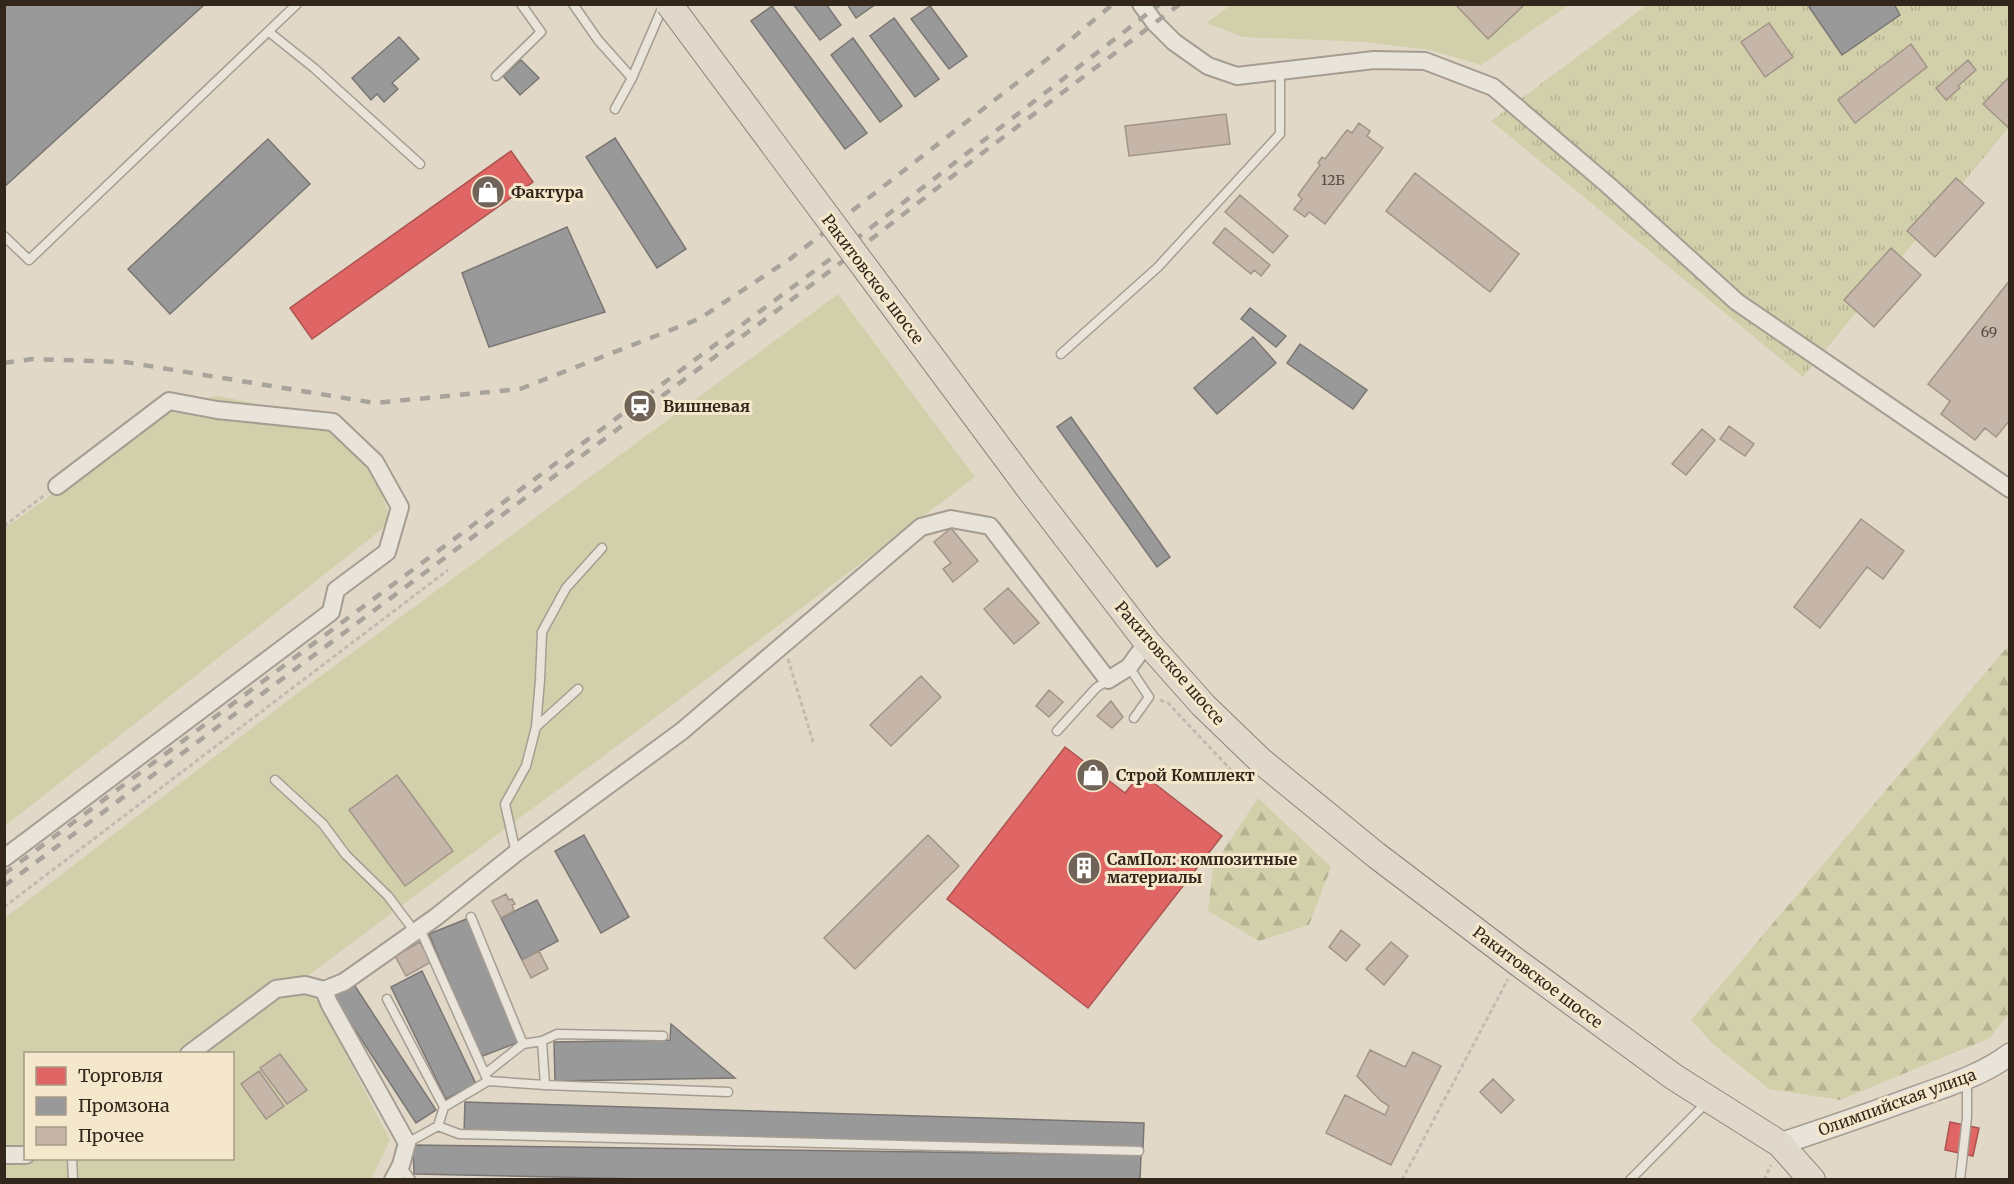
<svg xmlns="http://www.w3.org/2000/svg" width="2014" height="1184" viewBox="0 0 2014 1184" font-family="Merriweather,serif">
<defs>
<pattern id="grass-tufts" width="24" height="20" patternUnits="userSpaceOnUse" patternTransform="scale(1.5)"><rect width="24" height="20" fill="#d2d0aa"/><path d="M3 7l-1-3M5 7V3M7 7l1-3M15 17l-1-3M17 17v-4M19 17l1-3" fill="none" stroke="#b5b292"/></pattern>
<pattern id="forest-firs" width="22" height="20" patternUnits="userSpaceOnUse" patternTransform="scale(1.5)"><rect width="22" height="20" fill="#d2d0aa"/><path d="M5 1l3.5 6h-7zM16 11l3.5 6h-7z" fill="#b5b292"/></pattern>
</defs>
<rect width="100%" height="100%" fill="#e2d8c8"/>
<path fill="url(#grass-tufts)" d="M1647 5H2009V127L1803 377 1491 121Z"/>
<path fill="url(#forest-firs)" d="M2009 645V1013L1990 1038 1840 1100 1769 1089 1714 1045 1691 1020Z
M1258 798 1331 867 1309 925 1259 941 1208 911 1213 866Z"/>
<path fill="#d2d0aa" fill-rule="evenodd" d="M1231 5H1569L1481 65 1430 50 1365 42 1243 37 1206 23Z
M838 294 975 477 758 641 306 977 390 1140 371 1179 5 1180V918L295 695ZM26 1054H232V1158H26Z
M217 396 316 415 372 463 391 522 5 826V528L180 404Z"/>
<path fill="#e06666" stroke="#ac5350" stroke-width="1.5" d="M511 151 533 182 312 339 290 308Z
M1065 747 1125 793 1141 773 1222 836 1088 1008 947 899Z
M1950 1122 1979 1128 1973 1156 1945 1150Z"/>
<path fill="#999" stroke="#7a7673" stroke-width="1.5" d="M4 4H205L4 187Z
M793 4H826L841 25 820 40Z
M847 4H876L856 18Z
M1813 4H1894L1900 15 1842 55 1809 7Z
M772 6 867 133 845 149 751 21Z
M930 6 967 56 949 69 911 19Z
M894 18 939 79 915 97 870 36Z
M399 37 419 59 392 83 398 89 384 102 377 94 371 100 352 78Z
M853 38 902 106 880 122 831 55Z
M521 60 539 78 520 95 503 76Z
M615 138 686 249 657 268 586 157Z
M268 139 310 184 170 314 128 269Z
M567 227 605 312 489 347 462 273Z
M1250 308 1286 336 1276 347 1241 319Z
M1253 337 1276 363 1217 414 1194 388Z
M1300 344 1367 390 1353 409 1287 363Z
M1071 417 1170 557 1157 567 1057 427Z
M584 835 629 917 601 933 555 851Z
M537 900 558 941 522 960 501 918Z
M469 918 519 1042 480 1057 429 934Z
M422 971 476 1084 446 1099 391 987Z
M353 983 436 1110 416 1123 333 996Z
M671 1024 735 1078 555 1081 554 1042 670 1040Z
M465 1102 1144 1123 1143 1148 464 1133Z
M413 1145 1141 1155 1140 1180H687L414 1174Z"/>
<path fill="#c5b6a9" stroke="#a19488" stroke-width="1.5" d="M1455 4H1522L1523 6 1488 39Z
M1769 23 1793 57 1765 77 1741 42Z
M1911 44 1927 67 1855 123 1838 100Z
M1968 60 1976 70 1958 86 1960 88 1946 100 1936 88Z
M2010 76V129L1983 104Z
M1226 114 1230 144 1129 156 1125 126Z
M1359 123 1370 131 1367 136 1383 148 1325 224 1309 212 1305 217 1294 209 1302 199 1298 195 1320 165 1318 163 1322 157 1325 159 1347 130 1352 133Z
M1415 173 1519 254 1490 292 1386 211Z
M1956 178 1984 203 1935 257 1907 231Z
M1240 195 1288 236 1273 253 1225 212Z
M1225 228 1270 265 1261 276 1254 270 1251 274 1213 243Z
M1891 248 1921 275 1874 327 1844 300Z
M2010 280V420L1996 437 1985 428 1975 440 1941 414 1950 401 1928 384Z
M1729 426 1754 444 1745 456 1720 439Z
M1702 429 1715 440 1686 475 1672 464Z
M1861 519 1904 551 1883 579 1867 567 1820 628 1794 607Z
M951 528 978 561 953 582 943 569 951 563 934 542Z
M1008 588 1039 623 1014 644 984 609Z
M921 676 941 697 891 746 870 725Z
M1049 690 1063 702 1049 717 1036 706Z
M1111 701 1123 717 1112 728 1097 716Z
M397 775 453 851 405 886 349 810Z
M928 835 959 866 855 969 824 938Z
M506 894 509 900 512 899 515 904 512 905 514 911 501 918 492 901Z
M1341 930 1360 945 1346 961 1329 947Z
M420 942 431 962 406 976 395 956Z
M1391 942 1408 956 1384 985 1366 969Z
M539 951 548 969 531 978 522 960Z
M1370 1050 1405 1067 1413 1052 1441 1066 1391 1165 1326 1133 1345 1095 1385 1115 1389 1106 1381 1101 1357 1076Z
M280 1054 307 1090 287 1104 260 1068Z
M259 1071 284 1106 266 1119 241 1084Z
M1493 1079 1514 1100 1501 1113 1480 1092Z"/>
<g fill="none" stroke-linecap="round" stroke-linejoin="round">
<g stroke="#a69d92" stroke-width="11">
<path id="service" d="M573 4 598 40 632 78
M269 32 314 68 420 164
M496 76 541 32 521 4
M615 109 632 78 664 4
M4 236 29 260 297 4
M1061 354 1158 267 1280 134V71
M1129 667 1149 697 1134 718
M536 727 540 680 542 632 566 588 602 548
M1057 731 1096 688 1108 680
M275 780 323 824 346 855 388 896 415 932
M516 853 505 804 526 766 536 727 578 689
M471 917 523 1044
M387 999 444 1107
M542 1041 557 1034 663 1036
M485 1074 523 1044 542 1041 545 1085 488 1081
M545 1085 728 1092
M438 1126 459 1134 1139 1151
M407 1143 438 1126 444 1107 488 1081 420 929
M72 1158 73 1180
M401 1166 411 1180
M1630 1180 1708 1101
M1960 1180 1967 1117V1078"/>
</g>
<g stroke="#a69d92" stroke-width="20">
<path id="minor" d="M1141 4 1155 23 1174 42 1208 66 1237 76 1374 60 1425 61 1493 87 1608 185 1737 302 2010 489
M4 858 331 612 336 590 387 552 400 507 375 462 333 422 217 410 169 401 57 486
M189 1054 276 989 305 985 324 990
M4 1155H26
M393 1180 401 1165 407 1143 329 1003 324 990 344 982 436 917 516 853 682 731 921 527 951 519 990 526 1108 680 1129 667 1147 642"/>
</g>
<g stroke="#a69d92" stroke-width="24">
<path id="tertiary" d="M1780 1144C1828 1128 1875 1112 1921 1095 1952 1084 1984 1074 2010 1054"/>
</g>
<g stroke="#8c8378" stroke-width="28">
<path id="primary" d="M1031 491 1147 642 1203 705 1261 761 1376 855 1517 962 1674 1077 1780 1144 1812 1180"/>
</g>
<path stroke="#c2bbb1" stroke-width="3" stroke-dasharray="4.5 3" stroke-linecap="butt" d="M4 526 46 494
M788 659 814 745
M1160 700 1168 703 1232 771 1228 780
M4 907 448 570
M1402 1180 1508 979
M1764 1180 1771 1165"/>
<use href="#service" stroke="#e9e4da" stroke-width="8"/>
<use href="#minor" stroke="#e9e4da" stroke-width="16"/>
<use href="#tertiary" stroke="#e9e4da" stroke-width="21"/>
<use href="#primary" stroke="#e0d9cb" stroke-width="26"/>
<path stroke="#a8a39b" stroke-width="4.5" stroke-dasharray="10 10" stroke-linecap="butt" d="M4 363 32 359 125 362 375 403 520 389 699 319 790 259 1050 57 1113 4
M4 874 829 260 1160 4
M4 886 834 268 985 151 1180 4"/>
<g stroke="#8c8378" stroke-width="28" stroke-linecap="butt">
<path id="primary-bridge" d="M669 4 1031 491"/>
</g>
<use href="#primary-bridge" stroke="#e0d9cb" stroke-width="26"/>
</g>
<defs>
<g id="shop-disc" transform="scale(1.725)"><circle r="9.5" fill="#706458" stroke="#f4e7cc"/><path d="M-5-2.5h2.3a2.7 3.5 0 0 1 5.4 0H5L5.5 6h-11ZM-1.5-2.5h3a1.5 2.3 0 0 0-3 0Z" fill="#fff"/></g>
<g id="station-disc" transform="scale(1.725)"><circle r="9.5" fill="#706458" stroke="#f4e7cc"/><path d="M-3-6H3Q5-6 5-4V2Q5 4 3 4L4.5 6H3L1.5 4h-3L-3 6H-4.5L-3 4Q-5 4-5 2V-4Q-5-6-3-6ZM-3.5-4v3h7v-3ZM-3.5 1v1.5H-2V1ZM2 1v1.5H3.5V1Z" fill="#fff"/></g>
<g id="building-disc" transform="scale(1.725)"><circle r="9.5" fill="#706458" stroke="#f4e7cc"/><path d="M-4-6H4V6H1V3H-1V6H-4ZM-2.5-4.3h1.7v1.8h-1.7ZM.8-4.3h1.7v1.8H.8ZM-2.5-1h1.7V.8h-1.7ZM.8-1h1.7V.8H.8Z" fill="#fff"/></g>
</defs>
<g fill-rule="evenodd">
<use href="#shop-disc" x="488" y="192"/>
<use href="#station-disc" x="640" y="406"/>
<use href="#shop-disc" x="1093" y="775"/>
<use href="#building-disc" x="1084" y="868"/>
</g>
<g text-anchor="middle" stroke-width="6" stroke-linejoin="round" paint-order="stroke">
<g font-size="14" fill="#584a3e">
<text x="1333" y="185">12Б</text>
<text x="1989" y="337">69</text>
</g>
<g font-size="16" font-weight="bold" fill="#33261b" stroke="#f4e7cc" text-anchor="start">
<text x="511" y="198">Фактура</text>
<text x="663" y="412">Вишневая</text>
<text x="1116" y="781">Строй Комплект</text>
<text x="1107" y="865">СамПол: композитные<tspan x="1107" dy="18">материалы</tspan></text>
</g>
<g font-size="16" fill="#33261b" stroke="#f4e7cc">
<text transform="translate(873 279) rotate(53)" y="6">Ракитовское шоссе</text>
<text transform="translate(1170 663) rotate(49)" y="6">Ракитовское шоссе</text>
<text transform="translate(1538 977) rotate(37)" y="6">Ракитовское шоссе</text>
<text transform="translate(1897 1102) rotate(-20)" y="6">Олимпийская улица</text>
</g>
</g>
<rect width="2014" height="1184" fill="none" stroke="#33261b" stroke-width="12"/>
<rect x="24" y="1052" width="210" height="108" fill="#f4e7cc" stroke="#a79a85" stroke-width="1.5"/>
<rect x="36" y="1067" width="30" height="18" fill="#e06666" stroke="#a79a85" stroke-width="1.5"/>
<text x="78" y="1082" font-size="18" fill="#33261b">Торговля</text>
<rect x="36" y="1097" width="30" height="18" fill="#999999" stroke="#a79a85" stroke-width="1.5"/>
<text x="78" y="1112" font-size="18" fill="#33261b">Промзона</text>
<rect x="36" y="1127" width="30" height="18" fill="#c5b6a9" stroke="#a79a85" stroke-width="1.5"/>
<text x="78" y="1142" font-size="18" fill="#33261b">Прочее</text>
</svg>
